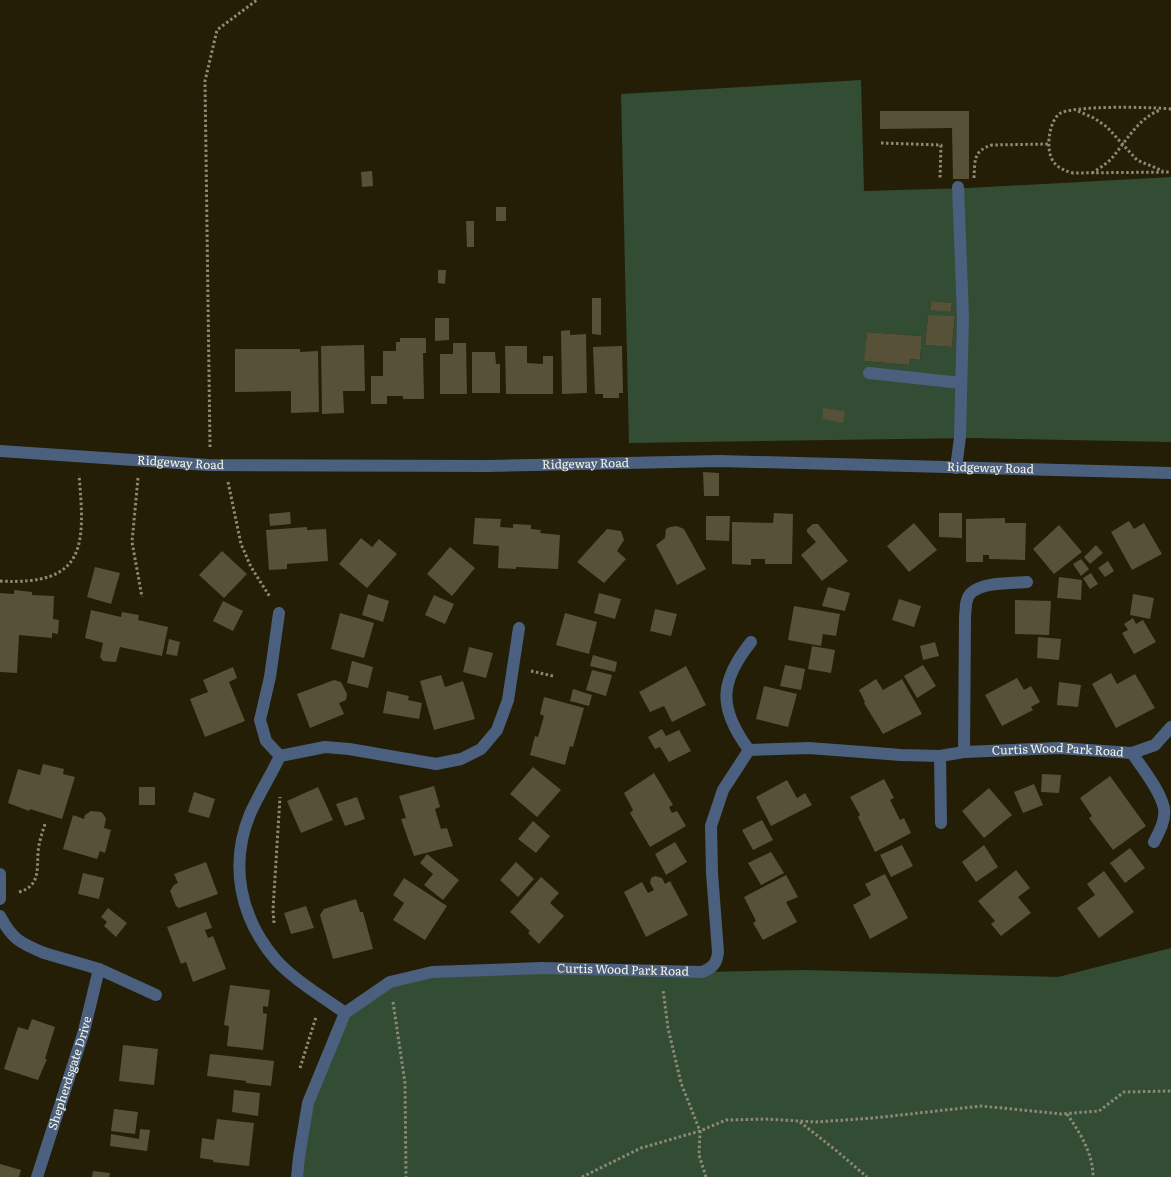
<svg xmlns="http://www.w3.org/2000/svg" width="1171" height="1177" viewBox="0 0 1171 1177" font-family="Literata,serif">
<rect width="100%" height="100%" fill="#231e05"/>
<path fill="#324d34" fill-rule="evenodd" d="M861 80 864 191 969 188 1171 177V442L972 438 629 443 621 94ZM931 301 952 303 951 312 930 309ZM928 315 955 317 952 347 925 345ZM867 332 922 336 920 360 910 359 909 365 865 361Z
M1171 948V1177H297L308 1103 345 1013 390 982 432 972H702L806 970 1058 977Z"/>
<path fill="#565137" d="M880 111H969V179H953L952 128 880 129Z
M372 171 373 186 362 187 361 172Z
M496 207H506V221H496Z
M466 221H474V247H467Z
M438 270H446L445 284 438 283Z
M592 298H601V335L592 334Z
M931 301 952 303 951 312 930 310Z
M928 315 955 316 952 347 925 345Z
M435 318H449V340L435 341Z
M570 330V335L586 334 587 393 562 394 561 331Z
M867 332 922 336 920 360 910 359 909 365 864 361Z
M400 338H426V353H423L424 399H403V396H387V404H371V376H383V351H396V342H400Z
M453 343H466L467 394H440V354H453Z
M364 345 365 391H343L344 413 322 414 321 346Z
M505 346H527V363L543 364V356H553V394H506Z
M622 346 623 393H619V398H603V394H595L593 347Z
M235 349H300V352L318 351 319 412 291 413V391L235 392Z
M472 352H495L496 364H500V393H472Z
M823 408 845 411 843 423 822 419Z
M703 472 719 473V496H704Z
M290 512 291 524 270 526 269 514Z
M774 513 793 514 792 564H765V559H751V565L732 564V522L773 523Z
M939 513H962V538L939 537Z
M706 516H730L729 541 706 540Z
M475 518 501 519 500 527 513 528V524L531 525V529L541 530 540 533 560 535 558 569 516 567V569L498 568 499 546 473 544Z
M1005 518V523H1026L1025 560 989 559V555H983V562H966V519Z
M1129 521 1134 529 1144 523 1162 554 1132 570 1111 532Z
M914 523 937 550 909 572 887 546Z
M813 524H818L848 561 822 581 801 555 816 542 807 532V529Z
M1059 525 1082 552 1054 574 1033 549Z
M307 527V530L326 529 328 561 287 564V569L269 570 266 530Z
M670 527 677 526 684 529 706 569 677 585 656 545 665 538 666 529Z
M607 529 621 531 624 540 617 551 626 559 604 583 577 562Z
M361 538 372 547 379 539 397 554 367 588 339 564Z
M1096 545 1103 553 1090 564 1084 557Z
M450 547 475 568 452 596 427 574Z
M222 551 247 574 224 598 199 575Z
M1081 559 1089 569 1081 576 1073 564Z
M1108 561 1114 571 1105 577 1098 568Z
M95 567 120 573 111 604 87 597Z
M1091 573 1098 584 1090 589 1083 578Z
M1059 577 1082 580 1081 600 1057 598Z
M828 587 850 593 845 611 822 606Z
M14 590 32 592V595L54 596 53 619 59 620 58 634 52 633V638L19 635 17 673 0 672V593L14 594Z
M599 593 621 599 615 619 594 613Z
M368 594 389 601 383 622 362 615Z
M1133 594 1154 598 1150 619 1130 615Z
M434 595 454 604 445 624 425 615Z
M899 599 921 606 914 627 892 620Z
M1015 600 1051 601 1049 635 1015 634Z
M223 601 243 611 233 631 213 621Z
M794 606 840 614 836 636 823 634 821 646 788 640Z
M655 609 677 614 671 636 650 631Z
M91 610 121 617 122 612 139 615 138 620 168 627 162 656 120 647 116 662 103 661 100 657 103 643 85 638Z
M340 613 374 623 364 658 331 649Z
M565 613 597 622 589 654 556 645Z
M1133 618 1136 624 1143 620 1156 642 1134 654 1122 633 1128 630 1124 624Z
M1038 637 1061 639 1059 660 1037 658Z
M169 639 180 642 177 656 166 654Z
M935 642 939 656 923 660 920 646Z
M812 646 835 650 831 673 808 669Z
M469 647 493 653 486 678 463 672Z
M593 655 617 662 615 672 590 666Z
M352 661 373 667 368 688 347 683Z
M785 665 805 669 801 690 780 686Z
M923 665 936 686 917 698 904 676Z
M686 666 706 705 672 722 664 706 650 712 639 692Z
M233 667 237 678 229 682 245 721 205 737 190 699 208 692 203 680Z
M592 670 612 675 606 696 586 690Z
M1111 673 1117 684 1135 674 1155 708 1116 728 1092 684Z
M441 675 445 687 463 681 475 719 434 730 420 681Z
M1017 678 1024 690 1031 686 1040 702 1031 707 1033 710 1002 726 985 695Z
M876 679 883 690 902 679 922 714 883 734 864 703 865 702 859 690Z
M334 680 341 682 347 694 346 700 339 703 344 714 310 728 297 694Z
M1059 682 1081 685 1078 707 1057 705Z
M764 686 797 694 788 727 756 719Z
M573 689 592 695 589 706 570 701Z
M387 691 409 696 408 700 422 703 419 719 383 713Z
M544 697 584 708 573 747 570 746 565 765 530 755 535 736 538 737 544 716 540 714Z
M662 729 666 736 679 730 691 751 669 762 660 747 655 749 648 737Z
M43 764 64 769 63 774 75 777 62 819 30 809 29 811 8 803 18 769 40 775Z
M533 767 561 790 537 817 510 794Z
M654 773 673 805 669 807 672 813 677 811 686 826 650 847 630 813 633 810 624 793Z
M1042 774 1061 775 1059 793 1041 792Z
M1110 776 1146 826 1113 850 1089 818 1092 816 1080 798Z
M884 779 894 798 890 800 900 820 904 818 911 833 875 852 858 817 860 815 850 797Z
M787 780 797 798 805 793 812 805 771 826 756 797Z
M1034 784 1043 805 1023 813 1014 792Z
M434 786 440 807 435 809 441 829 447 828 453 846 414 856 401 819 406 818 399 796Z
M139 787H155V805H139Z
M318 787 333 820 301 833 287 801Z
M989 788 1012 815 984 838 962 811Z
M194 792 215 799 209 818 188 812Z
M357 797 365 819 345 826 336 804Z
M91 811 101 812 104 815 106 819 104 828 111 830 105 853 100 851 97 859 63 849 73 815 84 819 85 815Z
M762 820 773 840 753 850 742 830Z
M533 821 550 836 536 853 518 839Z
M675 842 687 862 666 875 655 854Z
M902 845 913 866 891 877 880 855Z
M984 845 998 867 976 882 962 862Z
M1130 848 1145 868 1125 883 1110 863Z
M771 852 784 873 761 885 748 863Z
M427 854 459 880 443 900 424 885 433 874 420 863Z
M206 862 218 894 179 908 176 906 170 891 174 885 178 883 174 874Z
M516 862 534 879 518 897 500 880Z
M1016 870 1030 888 1018 897 1031 913 1001 936 991 924 995 921 978 901Z
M1104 871 1134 912 1099 938 1077 908 1095 895 1087 884Z
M83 873 104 878 99 899 78 894Z
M885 874 908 918 870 939 853 905 871 895 865 884Z
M786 875 798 897 786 902 797 922 763 940 753 923 756 921 744 897Z
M655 876 662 878 665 884 670 881 688 915 646 937 624 892 642 882 648 893 654 890 650 883 651 878Z
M541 877 559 893 550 903 564 916 539 944 528 933 530 931 510 912Z
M404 878 447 906 425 940 393 920 404 903 393 895Z
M356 899 360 912H363L373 949 333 959 320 915 324 909Z
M306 906 314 928 291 934 284 913Z
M108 908 127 923 116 937 104 926 107 922 101 917Z
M206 912 212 928 205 930 208 938 213 936 226 969 193 982 186 962 181 964 167 927Z
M230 985 270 990 268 1007 263 1006V1013L267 1014 263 1050 227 1046 229 1026 224 1025Z
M32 1019 55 1027 45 1059H47L38 1080 4 1069 18 1027 28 1030Z
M123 1045 158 1049 154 1085 119 1081Z
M210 1054 274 1061 271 1086 246 1083V1081L207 1076Z
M234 1090 260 1093 258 1116 232 1112Z
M114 1109 138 1112 135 1134 111 1131Z
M217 1119 254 1123 249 1166 213 1162V1160L200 1158 202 1138 214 1140Z
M140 1129 150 1130 147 1151 110 1146 111 1134 139 1139Z
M0 1164 21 1170 19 1177H0Z
M93 1171 110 1173 109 1177H92Z"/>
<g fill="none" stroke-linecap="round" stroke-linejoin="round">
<path stroke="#8d8975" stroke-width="3" stroke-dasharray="2.5 2.5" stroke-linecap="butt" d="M1171 109C1153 107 1070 105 1059 114 1051 121 1048 137 1049 147 1050 163 1058 169 1073 173L1171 172
M1078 111 1094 118 1107 127 1137 160 1163 171
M881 143 941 145 940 178
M1092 173C1098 169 1105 165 1111 159 1126 142 1137 119 1160 110
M974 178C975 160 973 151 992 145L1048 144
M210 447 205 81 217 30 257 0
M138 478 132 542 142 597
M228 482 241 544 251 567 270 597
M0 581C87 586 85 545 79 475
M531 671 553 676
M19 892C40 886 37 870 38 852 39 842 42 833 45 824
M274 923 273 910 280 797
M393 1002 405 1083 406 1177
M300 1068 316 1017
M1067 1114C1080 1133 1093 1153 1093 1177
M800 1122 838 1152 867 1177
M582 1177 641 1148 700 1131 681 1083 668 1028 663 989
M706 1177 699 1155 700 1131 726 1120 766 1119 816 1122 874 1118 981 1106 1061 1114 1099 1111 1124 1092 1171 1091"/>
<path stroke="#4b607e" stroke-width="12" d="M869 373 961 383
M956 468 960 437 963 317 958 187
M965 617C966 609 965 600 970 594 981 582 1012 583 1027 582
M1132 753C1142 768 1160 790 1164 808 1166 820 1159 832 1154 842
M940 756 941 823
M0 874V899
M0 916C12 939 20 943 44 953"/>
<g stroke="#4b607e" stroke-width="12">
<path id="s1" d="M0 451 208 465 489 466 720 461 1171 473"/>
<path d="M279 613 270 677 260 720 266 741 280 756"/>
<path d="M749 750C718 708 719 682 751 642"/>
<path d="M964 752 965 617"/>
<path d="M44 953 99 969 156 995"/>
<path d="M345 1013C323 997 294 980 276 960 240 918 229 865 250 814 259 794 271 775 280 756L325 747 349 749 436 764 461 759 481 749 497 730 508 700 519 628"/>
<path id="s2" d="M37 1177 84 1031 99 969"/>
<path id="s3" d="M297 1177 299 1157 308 1103 345 1013 390 982 432 972 542 968 702 972C712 968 717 964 718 952L712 873 711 826 723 790 749 750 809 748 901 755 940 756 964 752 1059 748 1132 753 1155 745 1171 727"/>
</g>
</g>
<g text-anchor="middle" stroke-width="4.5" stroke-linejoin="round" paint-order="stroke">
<g font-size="12" fill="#f7f4e5" stroke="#0a0802">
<text dy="4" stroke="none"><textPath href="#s1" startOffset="181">Ridgeway Road</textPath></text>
<text dy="4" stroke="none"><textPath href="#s1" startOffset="586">Ridgeway Road</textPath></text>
<text dy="4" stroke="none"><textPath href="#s1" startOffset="991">Ridgeway Road</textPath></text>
<text dy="4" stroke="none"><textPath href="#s3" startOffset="1089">Curtis Wood Park Road</textPath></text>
<text dy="4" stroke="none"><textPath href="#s3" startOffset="461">Curtis Wood Park Road</textPath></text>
<text dy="4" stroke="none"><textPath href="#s2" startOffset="109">Shepherdsgate Drive</textPath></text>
</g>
</g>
</svg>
